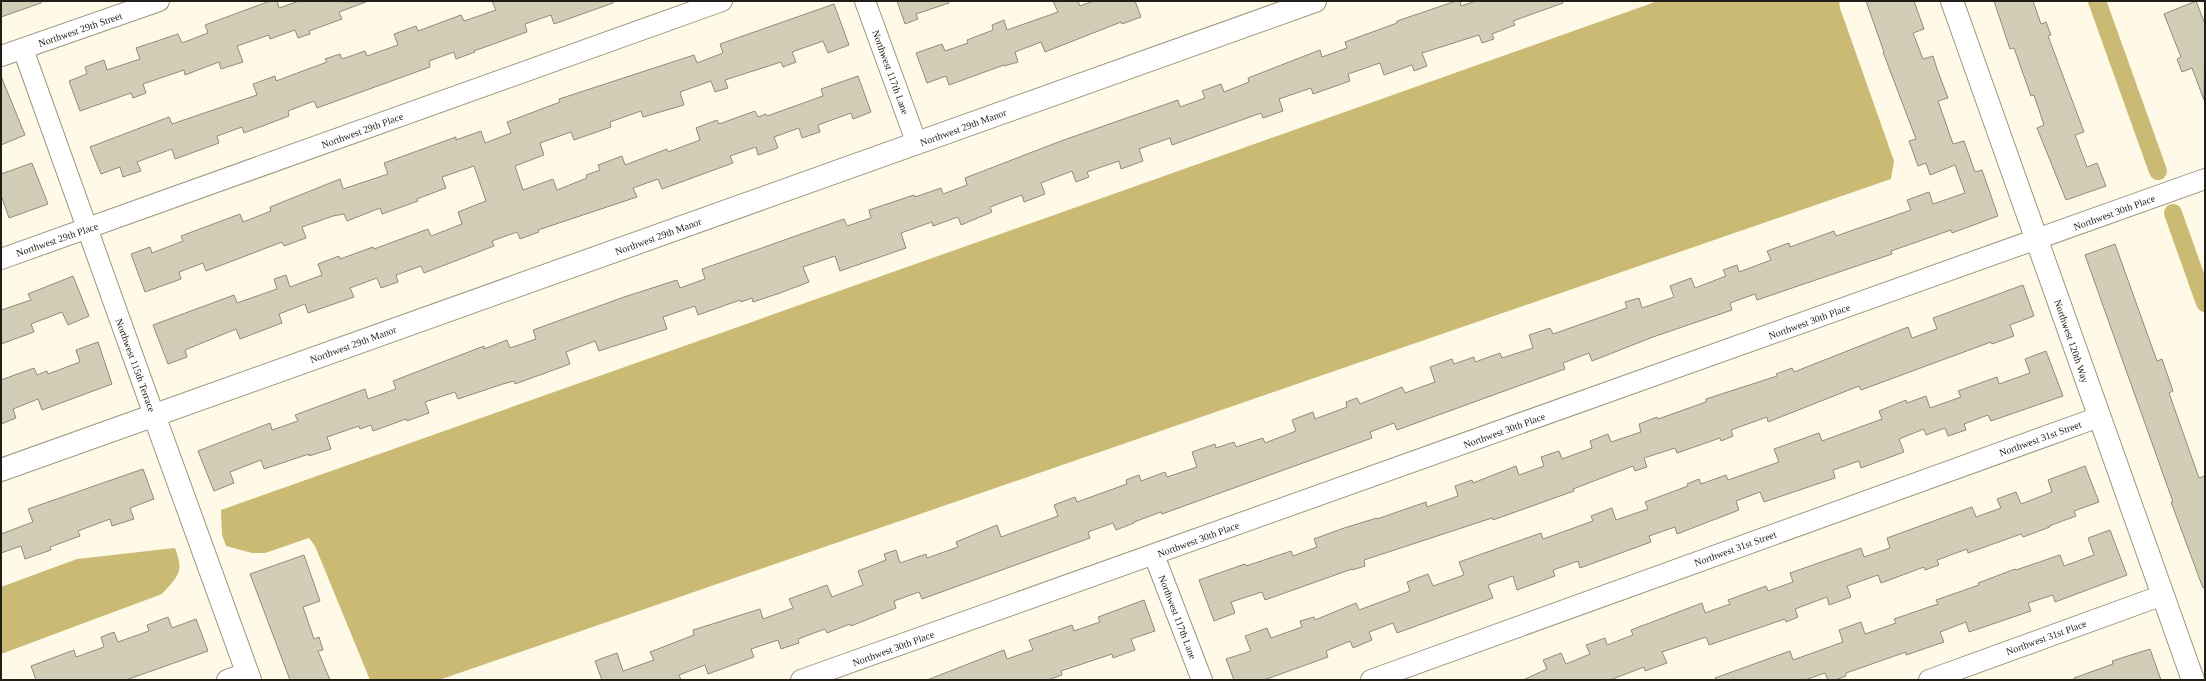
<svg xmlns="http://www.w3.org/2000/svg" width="2206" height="681" viewBox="0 0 2206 681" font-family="'Times New Roman',serif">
<rect width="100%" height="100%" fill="#fefae7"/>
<path fill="#cbba73" d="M1658 1H1839L1840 8 1894 161 1891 179 439 680H370L315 546 309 538 265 553H252L226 546 222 535 221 510Z
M175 548C184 572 179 575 162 594L1 654V587L77 559Z"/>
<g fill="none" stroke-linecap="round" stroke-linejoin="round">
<path stroke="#cbba73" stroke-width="18" d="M2097 1 2158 171
M2173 213 2205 303"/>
</g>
<path fill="#d2cdb7" stroke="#918c77" d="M1 1H41V3L1 17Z
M270 1H277L279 8 299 1 366 2 339 12 342 19 309 31 310 34 298 38 295 30 270 39 269 35 237 46 243 62 221 69 219 62 185 75 184 70 143 84 146 93 133 98 131 93 80 111 69 81 87 74 85 67 104 60 107 70 140 59 136 48 178 34 182 43 208 33 205 25Z
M492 1H613V3L554 24 551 15 525 24 527 32 474 51 475 52 456 59 454 52 429 61 430 67 317 108 314 101 288 111 289 116 244 133 242 127 217 136 219 143 175 159 172 149 137 162 141 171 123 177 120 167 101 174 90 147 169 117 172 124 257 95 253 84 275 76 276 81 327 62 325 59 340 54 342 59 365 51 367 56 398 45 394 34 416 26 418 31 461 15 464 21 496 10Z
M897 1H948L949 3 916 14 918 19 905 24Z
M1053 1H1078L1080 6 1093 1H1135L1141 17 1122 24 1121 22 1045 52 1041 42 1015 52 1018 62 1004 66V65L949 85 946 76 927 83 916 53 942 44 945 51 968 43 967 40 993 30 992 25 1004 20 1007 30 1058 12Z
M1456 1H1460L1461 6 1476 1H1562L1563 3 1513 21 1515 25 1492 34 1494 39 1482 43 1479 35 1422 53 1427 66 1414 71 1412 65 1384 75 1380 63 1348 74 1350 81 1313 94 1311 88 1279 99 1283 111 1263 118 1261 113 1172 145 1170 138 1139 149 1143 161 1121 169 1119 161 1087 172 1089 177 1076 182 1072 171 1041 183 1045 194 1024 202 1022 195 990 207 992 212 961 225 958 217 933 226 932 222 901 233 906 248 840 271 835 256 803 267 809 282 780 293 753 302 752 298 741 302 740 300 698 315 695 306 663 317 667 329 599 351 595 341 566 352 570 364 515 384 514 381 503 384 458 399 455 392 425 402 429 413 407 421 406 419 373 431 371 425 360 429 359 426 327 437 331 449 309 456V454L264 469 261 460 230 472 234 483 214 491 198 451 270 423 272 430 298 421 295 415 365 389 368 399 396 389 393 381 484 346V349L507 340 510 348 536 339 533 330 624 297 677 280 680 288 705 279 702 269 844 219 847 226 871 218 869 210 914 195 915 197 941 188 943 194 967 185 965 178 1061 141 1178 100 1180 107 1205 98 1202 91 1221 84 1224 92 1249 82 1248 78 1320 50 1322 57 1347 48 1345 42 1397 23V21Z
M1866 1H1914L1924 29 1913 33 1923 59 1933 56 1937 69 1948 98 1938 101 1953 144 1964 141 1975 172 1982 170 1998 216 1952 233 1951 230 1891 251 1892 254 1757 300 1755 294 1730 303 1732 310 1653 337 1592 361 1589 353 1563 363 1565 369 1397 430 1394 423 1370 432 1372 438 1162 514 1161 512 1134 522V523L1116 530 1113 523 1088 532 1090 538 922 599 919 592 894 601 896 608 851 626 850 624 827 633 825 629 798 639 799 643 781 649 778 640 751 649 754 657 708 674 705 665 679 675 681 680H602L595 661 617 653 623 671 654 660 650 652 694 635 693 630 760 609 763 619 793 608 789 599 827 585 832 597 863 585 858 571 886 560 884 554 896 550 900 563 926 554 927 558 958 547 956 542 997 525 1001 537 1058 516 1054 505 1075 497 1077 502 1127 484 1126 480 1139 475 1141 481 1165 472 1167 477 1197 467 1192 452 1215 444 1216 448 1234 442 1236 447 1263 438 1265 443 1296 431 1292 420 1313 412 1315 419 1347 407 1346 402 1357 398 1360 404 1402 387 1405 393 1435 382 1430 367 1452 359 1454 364 1474 357 1475 362 1500 353 1502 358 1533 348 1529 335 1550 328 1553 334 1627 308 1625 302 1639 298 1642 308 1674 297 1670 286 1691 278 1695 288 1726 276 1723 270 1737 265 1739 272 1771 260 1767 251 1789 243 1790 247 1834 231 1836 236 1911 210 1907 200 1929 192 1933 204 1965 193 1955 165 1930 175 1926 163 1918 166 1909 141 1916 139 1883 52H1884Z
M1994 1H2033L2041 24 2046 22 2051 35 2048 36 2084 132 2075 135 2087 167 2097 163 2106 186 2066 200 2037 128 2044 125 2034 95 2031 96 2014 48 2010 49Z
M2196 1 2205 24 2204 100 2192 68 2182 72 2177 59 2181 57 2164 14Z
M834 4 849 45 828 53 823 41 792 52 796 62 783 67 781 62 725 80 728 88 715 92 711 81 680 92 684 105 643 117 641 111 610 122 611 127 574 140 571 132 540 143 544 155 515 166 523 190 553 179 557 190 587 178 586 175 600 170 598 165 622 156 625 165 667 149 668 152 700 140 696 128 717 120 719 124 755 111 758 117 766 114 767 116 823 96 821 89 858 76 871 112 853 119 851 113 818 125 820 132 802 138 799 128 774 137 778 148 758 155 756 147 730 156 733 163 662 189 658 179 633 188 637 197 538 230 539 232 520 239 517 232 492 241 494 246 424 273 421 266 396 275 398 282 381 288 377 278 350 288 354 297 308 313 305 304 279 314 282 323 240 339 236 329 185 350 187 357 168 364 153 325 234 295 237 303 277 289 274 279 286 275 290 287 322 275 318 264 339 256 340 259 373 247 374 249 428 229 431 236 462 224 458 212 486 201 474 166 442 177 446 188 417 199 418 201 382 214 380 208 347 221 344 214 333 216 302 227 306 238 284 246 282 242 206 271 203 263 179 272 181 279 145 292 131 254 150 247 152 253 183 241 181 236 240 214 243 222 271 211 270 207 340 179 343 189 388 174 384 163 456 137V140L481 131 485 143 511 133 507 122 560 102 559 99 694 55 697 63 723 53 720 44Z
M1 76 25 135 1 145Z
M32 163 48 204 9 218 1 195V174Z
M2115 244 2157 361 2162 359 2173 391 2169 393 2199 478 2205 476V587L2203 588 2171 502H2173L2085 255Z
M73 276 89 316 68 325 62 312 31 324 34 332 1 344V310L31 300 28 294Z
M2023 285 2034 316 2010 325 2014 336 1992 344 1991 342 1861 390 1859 386 1768 422 1767 417 1731 430 1733 436 1721 441 1720 438 1677 453 1675 448 1644 458 1647 467 1635 471 1633 466 1573 489 1574 491 1493 520 1492 518 1364 560 1365 566 1352 570V569L1265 600 1262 592 1231 602 1235 613 1214 621 1199 580 1245 564 1246 566 1291 551 1293 556 1317 547 1314 539 1344 528 1377 518V519L1426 502 1427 507 1458 496 1455 486 1472 480 1473 483 1516 466 1519 475 1544 466 1541 457 1559 451 1562 459 1592 448 1590 441 1608 434 1611 442 1641 432 1639 424 1657 417 1658 419 1706 402V399L1777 376 1776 374 1792 368 1794 372 1908 327 1912 338 1937 329 1933 318Z
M98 342 112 384 42 410 38 399 13 409 16 418 1 424V380L34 368 37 375 47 371 48 374 80 362 76 350Z
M2046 351 2063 396 1991 421 1988 415 1964 424 1966 430 1948 436 1945 428 1926 435 1924 429 1899 439 1904 452 1861 468 1859 461 1833 470 1835 478 1764 502 1760 492 1736 501 1739 510 1677 534 1675 527 1649 536 1651 542 1580 568 1578 561 1553 570 1555 576 1517 590 1513 576 1488 585 1493 598 1397 633 1393 623 1369 632 1372 640 1353 648 1350 641 1326 651 1328 657 1264 680H1234L1226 659 1251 651 1245 636 1267 628 1271 638 1302 627 1300 621 1314 617 1315 620 1356 603 1359 610 1410 591 1407 582 1428 574 1433 586 1464 575 1459 562 1541 533 1543 539 1593 521 1591 516 1612 508 1616 520 1648 509 1645 502 1688 486 1687 484 1699 479 1701 484 1726 475 1728 480 1779 462 1774 449 1819 433 1822 441 1882 419 1879 411 1906 400 1907 403 1926 396 1930 408 1961 397 1958 391 1997 377 1999 384 2030 373 2025 359Z
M2085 466 2099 502 2074 511 2076 516 2049 526 2050 527 2023 537 2021 534 1968 553 1967 549 1937 560 1939 565 1925 570 1924 567 1881 583 1878 575 1847 586 1851 597 1829 605 1827 597 1795 609 1798 617 1786 622 1785 619 1709 645 1706 637 1662 652 1667 663 1645 671 1644 667 1610 680H1523L1547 669 1543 660 1561 653 1566 664 1590 654 1586 645 1605 638 1607 645 1633 635 1631 630 1702 603 1705 613 1730 604 1728 600 1766 586 1768 591 1793 582 1790 573 1861 548 1864 557 1890 548 1887 538 1972 507 1976 517 2001 508 1997 499 2016 492 2021 504 2052 492 2048 480Z
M143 469 154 499 130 508 134 519 112 526 110 519 78 531 80 536 50 547 51 550 25 559 21 546 1 553V534L33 522 28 509Z
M2110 530 2127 575 2055 602 2053 595 2028 603 2031 611 1969 632 1966 622 1940 632 1944 642 1906 655V652L1846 673V676L1835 680H1828L1825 673 1805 680H1716L1715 678 1790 651 1793 660 1843 642 1839 630 1861 622 1865 634 1896 623 1894 619 1938 604 1936 600 1979 585 1978 583 2015 569 2016 570 2060 555 2064 566 2094 555 2088 538Z
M304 555 320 601 303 607 314 639 319 637 323 650 318 651 330 680H290L250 574Z
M1144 600 1155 631 1131 639 1135 650 1113 658 1112 654 1061 671 1062 675 1048 680H927L1004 650 1007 659 1033 650 1029 640 1072 625 1074 631 1100 622 1098 617Z
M168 617 172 628 196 619 208 651 126 680H36L31 666 74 650 76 657 104 647 101 637 114 632 118 642 149 631 147 625Z
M2150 649 2161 680H2074V678L2113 664 2112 661Z"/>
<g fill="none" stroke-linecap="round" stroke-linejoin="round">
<g stroke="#9c9781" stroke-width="22">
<path id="minor" d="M865 1 917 144
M23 49 154 415
M1 56 159 1
M1 259 722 1
M1154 555 1202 680
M227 680 247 673
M801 680 2205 179
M1371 680 2099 417
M1929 680 2163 595"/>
</g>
<g stroke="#9c9781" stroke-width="24">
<path id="tertiary" d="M1952 1 2193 680
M154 415 250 680
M1 470 1315 1"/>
</g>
<use href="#minor" stroke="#fff" stroke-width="20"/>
<use href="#tertiary" stroke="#fff" stroke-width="22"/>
</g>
<g text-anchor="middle" stroke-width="3.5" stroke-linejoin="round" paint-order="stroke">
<g font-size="10" fill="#201e16" stroke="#fff">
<text transform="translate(80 29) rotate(-19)" y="4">Northwest 29th Street</text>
<text transform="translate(891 72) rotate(70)" y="4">Northwest 117th Lane</text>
<text transform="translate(963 127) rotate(-20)" y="4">Northwest 29th Manor</text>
<text transform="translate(362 130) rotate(-20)" y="4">Northwest 29th Place</text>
<text transform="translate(2114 212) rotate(-20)" y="4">Northwest 30th Place</text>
<text transform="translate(658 236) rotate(-20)" y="4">Northwest 29th Manor</text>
<text transform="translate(57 239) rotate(-19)" y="4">Northwest 29th Place</text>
<text transform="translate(1809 321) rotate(-20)" y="4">Northwest 30th Place</text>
<text transform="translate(2072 341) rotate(71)" y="4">Northwest 120th Way</text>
<text transform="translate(353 344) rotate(-20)" y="4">Northwest 29th Manor</text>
<text transform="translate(136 365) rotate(70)" y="4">Northwest 115th Terrace</text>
<text transform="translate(1504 430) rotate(-20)" y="4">Northwest 30th Place</text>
<text transform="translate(2040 438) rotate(-20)" y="4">Northwest 31st Street</text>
<text transform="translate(1198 539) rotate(-20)" y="4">Northwest 30th Place</text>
<text transform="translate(1735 548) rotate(-20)" y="4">Northwest 31st Street</text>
<text transform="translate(1178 617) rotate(69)" y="4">Northwest 117th Lane</text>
<text transform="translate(2046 637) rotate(-20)" y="4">Northwest 31st Place</text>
<text transform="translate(893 648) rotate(-20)" y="4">Northwest 30th Place</text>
</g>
</g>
<rect width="2206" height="681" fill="none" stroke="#201e16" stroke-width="4"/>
</svg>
